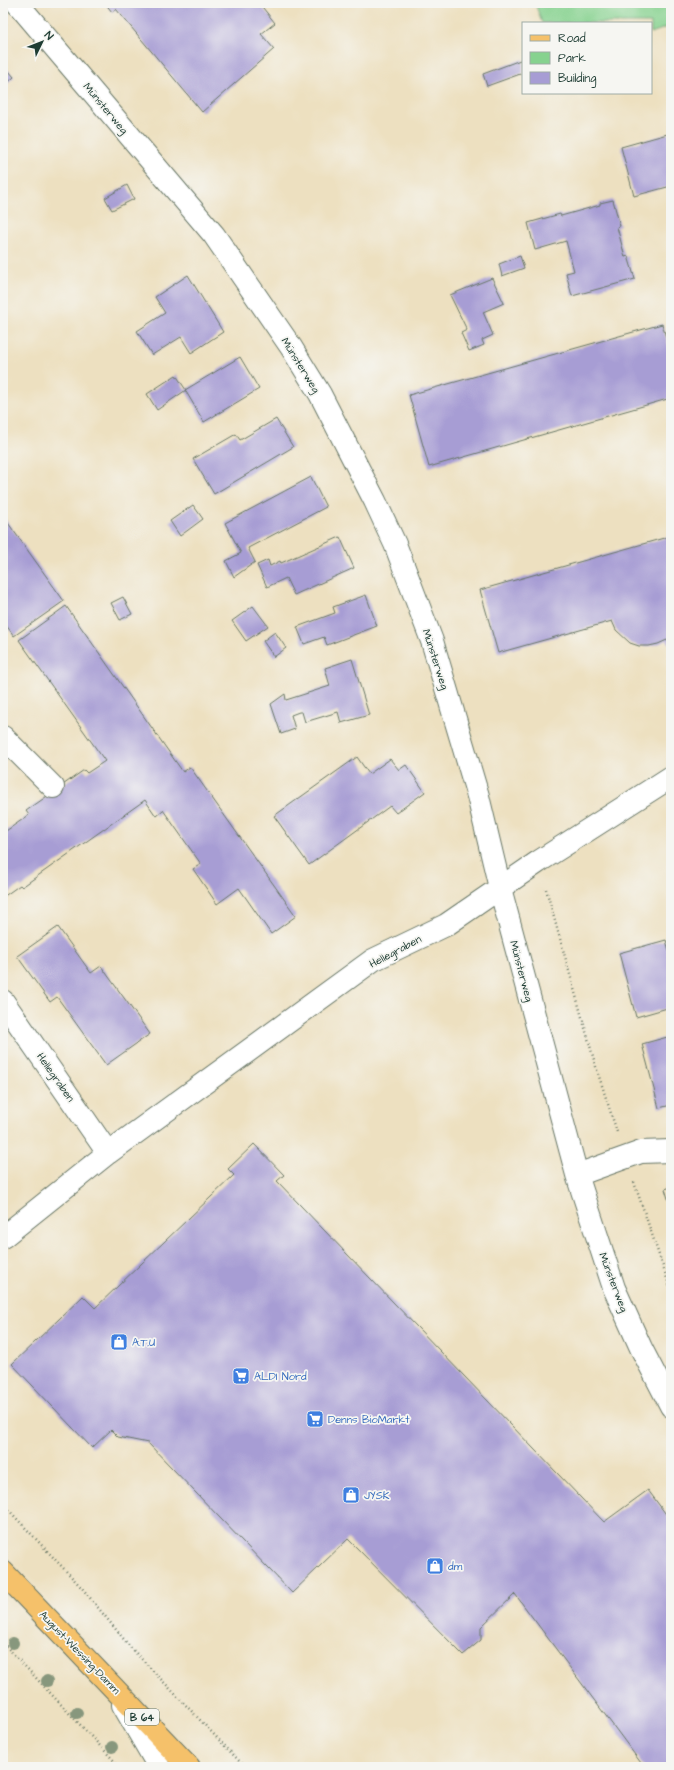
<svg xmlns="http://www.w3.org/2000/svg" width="674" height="1770" viewBox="0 0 674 1770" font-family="'Architects Daughter',sans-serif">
<rect width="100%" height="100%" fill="#f6f6f2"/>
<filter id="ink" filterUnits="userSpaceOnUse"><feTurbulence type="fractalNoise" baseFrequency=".025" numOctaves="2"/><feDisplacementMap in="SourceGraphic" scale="8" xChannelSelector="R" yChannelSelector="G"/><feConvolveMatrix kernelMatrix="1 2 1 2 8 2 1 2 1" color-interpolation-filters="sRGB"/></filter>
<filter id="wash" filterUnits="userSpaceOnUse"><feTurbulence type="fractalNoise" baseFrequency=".012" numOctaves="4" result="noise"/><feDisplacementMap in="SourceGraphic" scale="16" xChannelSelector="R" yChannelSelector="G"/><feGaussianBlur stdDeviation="0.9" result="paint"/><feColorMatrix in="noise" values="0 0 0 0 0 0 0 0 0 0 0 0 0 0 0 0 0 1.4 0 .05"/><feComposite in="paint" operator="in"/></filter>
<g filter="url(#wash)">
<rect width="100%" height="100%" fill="#ede0c0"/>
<path fill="#86d28f" stroke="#528862" d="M535 3H671V26L651 33V23H542Z"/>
<g id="blocks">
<path fill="#a79dd4" d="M105 3H259L275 23 261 34 274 49 202 112 116 9 112 12Z
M523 59V73L487 86 483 74Z
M3 64 14 77 3 87Z
M671 133V186L634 196 621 147Z
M127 185 134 199 112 210 105 198Z
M613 200 620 226 617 227 625 257 628 256 635 279 572 296 566 273 574 271 566 241 535 250 528 223 560 214 561 216 600 205V203Z
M520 256 524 268 502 276 499 264Z
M188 275 223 332 191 353 181 337 152 355 137 331 165 313 155 297Z
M492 278 504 303 483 312 493 335 482 340 484 345 469 351 461 333 467 330 450 295Z
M662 324 671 354V398L429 467 409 395Z
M240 357 259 389 204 422 185 390Z
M176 375 186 390 157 410 147 394Z
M276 419 293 447 214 494 193 459 236 434 240 440Z
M311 477 326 507 248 548 255 562 234 577 226 561 241 553 225 523Z
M193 505 203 519 180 536 170 521Z
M3 516 64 601 14 636 3 621Z
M671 536V646L667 640 658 644 649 646H639L630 643 616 630 612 621 498 653 480 590Z
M340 537 354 568 294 595 286 578 267 587 257 565 268 560 270 566 280 561 281 563Z
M366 595 377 626 327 645 324 637 304 644 297 627 335 613 333 607Z
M123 597 132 614 120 620 111 603Z
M66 606 183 772 190 767 296 916 271 934 239 888 217 904 193 869 201 864 163 810 156 816 145 800 22 887 20 885 3 897V833L29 815 26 811 84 770 87 773 105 761 19 640Z
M253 606 268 626 246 641 232 621Z
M275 632 286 648 274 657 263 641Z
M352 659 369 715 341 723 338 712 305 722 302 712H299L291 715 295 729 281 734 271 704 285 694 286 700 330 686 325 668Z
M357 757 369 774 390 759 399 770 406 765 425 792 396 813 390 806 309 865 274 816Z
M58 927 91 973 101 966 150 1034 106 1065 57 997 50 1002 17 956Z
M666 940 671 958V1007L636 1017 619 953Z
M671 1036V1105L659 1108 642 1044Z
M254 1144 284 1175 277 1181 604 1522 648 1490 671 1521V1767H644L515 1594 481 1627V1640L463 1655 348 1539 292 1593 148 1443 118 1437 111 1430 92 1448 12 1364 83 1296 95 1308 234 1175 228 1169Z
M671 1187V1208L665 1189Z"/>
</g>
</g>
<g filter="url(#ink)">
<use href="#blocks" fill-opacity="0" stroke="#677665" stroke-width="1"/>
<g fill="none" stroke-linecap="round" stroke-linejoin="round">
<g stroke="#677665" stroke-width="24">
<path id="minor" d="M17 3 214 235 291 347 320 394 375 501 395 544 432 641 478 796 500 888 577 1175 614 1288 641 1348 671 1406
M3 737 53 787
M3 1001 108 1153
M577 1175 641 1152 671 1151
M3 1237 108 1153 373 960 446 925 538 862 671 777
M123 1705 159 1767"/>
</g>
<g stroke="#677665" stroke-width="24">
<path id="major" d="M3 1572 189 1767"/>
</g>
<path stroke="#677665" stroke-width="2.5" stroke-dasharray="1 3" stroke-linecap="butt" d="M546 889 596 1067 617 1132
M634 1182 671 1290
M3 1504 82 1588 131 1648 245 1767
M3 1643 120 1767"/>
<use href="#minor" stroke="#fff" stroke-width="22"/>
<use href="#major" stroke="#f5c16b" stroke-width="22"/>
</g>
<g fill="#87977d">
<circle cx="13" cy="1643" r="6"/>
<circle cx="47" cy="1681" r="6"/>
<circle cx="77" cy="1713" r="6"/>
<circle cx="112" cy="1747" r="6"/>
</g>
</g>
<defs>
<g id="shop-square" transform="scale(0.9)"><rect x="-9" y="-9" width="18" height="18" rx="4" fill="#3f7fe0" stroke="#f6f6f2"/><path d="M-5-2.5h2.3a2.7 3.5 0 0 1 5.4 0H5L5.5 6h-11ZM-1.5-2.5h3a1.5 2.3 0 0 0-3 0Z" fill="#fff"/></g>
<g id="supermarket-square" transform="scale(0.9)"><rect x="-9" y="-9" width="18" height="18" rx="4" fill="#3f7fe0" stroke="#f6f6f2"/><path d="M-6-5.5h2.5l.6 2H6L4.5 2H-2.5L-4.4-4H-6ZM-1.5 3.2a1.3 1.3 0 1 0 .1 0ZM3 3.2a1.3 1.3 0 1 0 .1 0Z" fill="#fff"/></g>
</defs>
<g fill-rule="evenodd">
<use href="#shop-square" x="119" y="1342"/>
<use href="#supermarket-square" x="241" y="1376"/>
<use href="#supermarket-square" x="315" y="1419"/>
<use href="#shop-square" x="351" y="1495"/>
<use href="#shop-square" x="435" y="1566"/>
</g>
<g text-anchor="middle" stroke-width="3.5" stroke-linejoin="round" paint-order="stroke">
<rect fill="#f6f6f2" stroke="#60746d" stroke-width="1" x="125" y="1709" width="34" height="16" rx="3"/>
<g font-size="10" font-weight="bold" fill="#1f3d34">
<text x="142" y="1721">B 64</text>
</g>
<g font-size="11" fill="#1f3d34" stroke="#f6f6f2">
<text transform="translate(106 108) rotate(50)" y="4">Münsterweg</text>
<text transform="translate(301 365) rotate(58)" y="4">Münsterweg</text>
<text transform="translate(436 659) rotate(72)" y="4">Münsterweg</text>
<text transform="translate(395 951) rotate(-28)" y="4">Hellegraben</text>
<text transform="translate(522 971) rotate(75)" y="4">Münsterweg</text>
<text transform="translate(56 1077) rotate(55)" y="4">Hellegraben</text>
<text transform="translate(614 1282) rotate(69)" y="4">Münsterweg</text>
<text transform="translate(80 1652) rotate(46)" y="4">August-Wessing-Damm</text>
</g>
<g font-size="11" fill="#366cbe" stroke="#f6f6f2" text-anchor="start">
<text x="132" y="1346">A.T.U</text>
<text x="254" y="1380">ALDI Nord</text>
<text x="328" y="1423">Denns BioMarkt</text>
<text x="364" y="1499">JYSK</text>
<text x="448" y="1570">dm</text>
</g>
</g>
<rect width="674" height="1770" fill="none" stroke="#f6f6f2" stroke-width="16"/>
<rect x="522" y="22" width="130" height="72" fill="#f6f6f2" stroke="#a0aca6"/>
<rect x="530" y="35" width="20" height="6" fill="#f5c16b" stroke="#a0aca6"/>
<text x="558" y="42" font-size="12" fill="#1f3d34">Road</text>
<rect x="530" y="52" width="20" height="12" fill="#86d28f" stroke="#a0aca6"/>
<text x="558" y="62" font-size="12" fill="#1f3d34">Park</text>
<rect x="530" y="72" width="20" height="12" fill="#a79dd4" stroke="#a0aca6"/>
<text x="558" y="82" font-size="12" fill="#1f3d34">Building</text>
<g transform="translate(42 42) rotate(47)" stroke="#f6f6f2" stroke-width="3" paint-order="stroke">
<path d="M0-3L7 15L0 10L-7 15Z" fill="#1f3d34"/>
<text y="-6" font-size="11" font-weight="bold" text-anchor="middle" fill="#1f3d34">N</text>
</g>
</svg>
